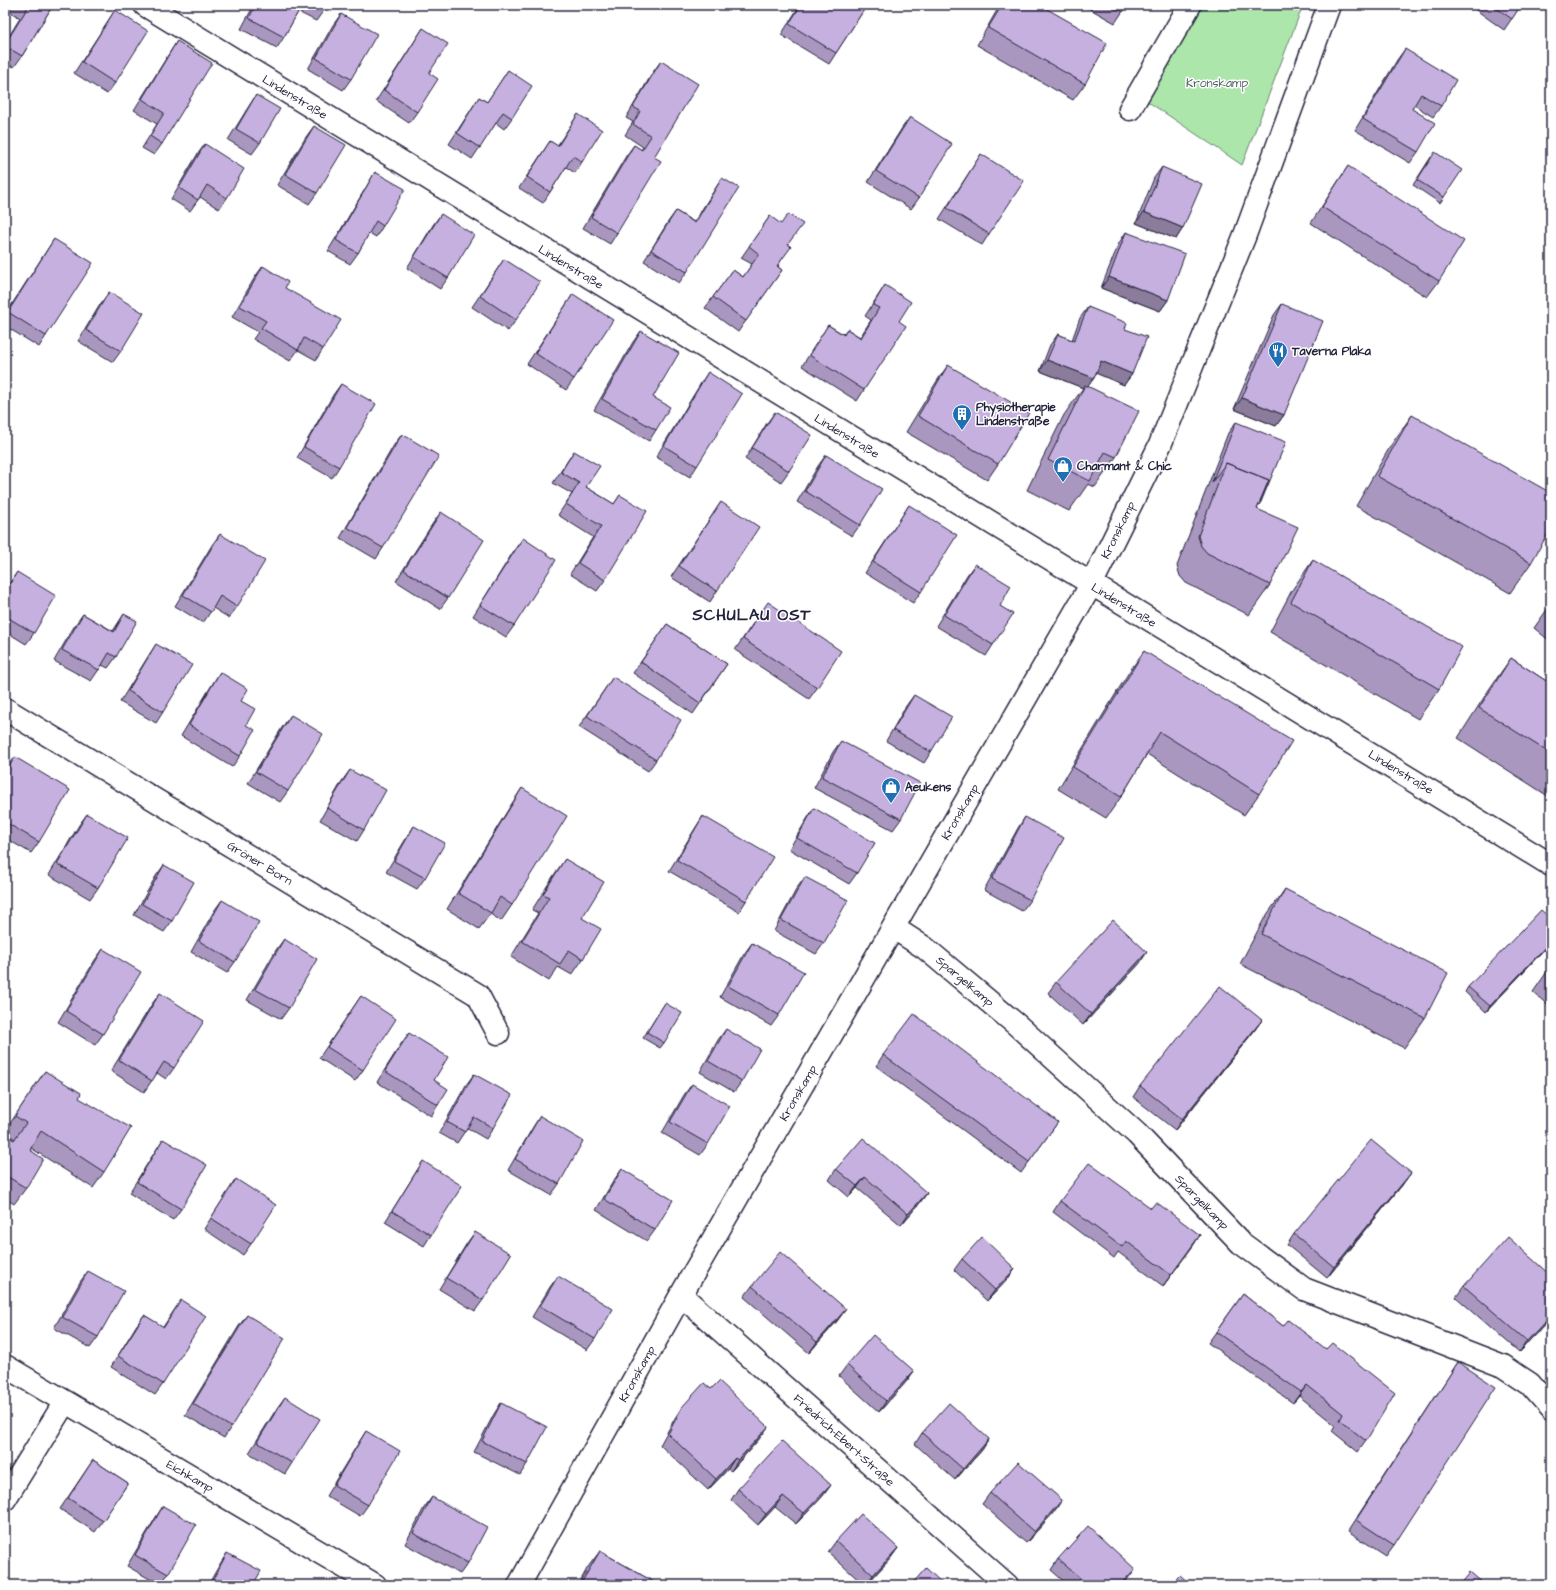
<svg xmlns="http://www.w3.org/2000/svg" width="1556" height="1590" viewBox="0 0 1556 1590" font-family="'Architects Daughter',sans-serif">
<rect width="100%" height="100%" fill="#fff"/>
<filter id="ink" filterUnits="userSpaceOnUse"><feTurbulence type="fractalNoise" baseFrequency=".025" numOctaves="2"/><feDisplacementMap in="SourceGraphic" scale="8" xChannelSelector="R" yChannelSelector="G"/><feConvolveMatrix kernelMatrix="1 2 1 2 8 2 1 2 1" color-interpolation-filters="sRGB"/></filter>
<g filter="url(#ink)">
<path fill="#ade6aa" stroke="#688472" d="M1201 5H1303L1242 165 1147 101Z"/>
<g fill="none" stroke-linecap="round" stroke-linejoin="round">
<g stroke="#22223b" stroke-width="25">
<path id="minor" d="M145 5 1551 865
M1130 109 1190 5
M5 709 478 995 498 1033
M894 928 925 948 1017 1025 1137 1134 1241 1243 1304 1289 1503 1366 1530 1384 1551 1408
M681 1295 1007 1585
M5 1366 375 1585
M5 1499 65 1402
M519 1585 681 1295 1091 585 1160 445 1245 235 1329 5"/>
</g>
<use href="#minor" stroke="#fff" stroke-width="22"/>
</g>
<path fill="#aa97c0" stroke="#22223b" d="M13 5H53L22 56 14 67 5 62V43L20 18 9 11Z
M254 5H326L324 10 316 21 298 12 284 37 277 48 241 29Z
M800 5H867L836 53 829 64 781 35Z
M1000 5H1040L1085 84 1073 100 977 45Z
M1083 5H1127L1115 23Z
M1469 5H1521L1504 30Z
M115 10V83L107 94 74 73Z
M341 14 351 79 343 90 308 69 333 25Z
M423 28 429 73 417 112 409 123 376 101Z
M177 41 162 144 154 155 142 148 157 124 134 110 170 52Z
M1405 49 1441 106 1433 117 1414 105 1412 109 1418 152 1410 163 1355 130 1397 60Z
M661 61 654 157 617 233 610 244 583 228 626 156 634 145 641 150 643 147 625 135 633 122 626 118 653 72Z
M508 70 512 118 504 129 496 123 472 159 449 144 472 108 479 97 487 102Z
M256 95 260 143 252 154 228 140 249 106Z
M578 114 582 162 575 173 566 167 543 203 519 188 550 141 557 146Z
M910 117 919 198 911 209 868 182 902 128Z
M314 126 317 193 309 204 277 185 306 137Z
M205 144 227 198 219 209 200 197 190 211 171 199 197 155Z
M981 154 989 234 982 245 939 219 974 165Z
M1431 157 1444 197 1440 203 1413 185Z
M1348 166 1439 281 1427 297 1311 223 1337 183Z
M1162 167 1183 228 1176 239 1136 223 1154 178Z
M375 172 383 226 376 237 369 233 358 253 350 264 328 251 368 184Z
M722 178 687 272 679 283 644 261 668 222 676 211 694 222Z
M441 214 448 278 440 289 407 268 433 225Z
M770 216 788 245 778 267 782 270 738 332 705 308 733 270 743 277 752 264 741 258Z
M1126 232 1168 300 1160 311 1101 288 1119 243Z
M54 239 46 336 39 347 5 326V315Z
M504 259 516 320 508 331 472 307Z
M263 266 285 288 323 349 316 360 298 350 290 361 253 339 258 332 232 317 255 277Z
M885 285 899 321 864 390 857 401 802 366 828 325 843 334 847 329 860 337 871 320 865 316Z
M109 292 121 351 113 362 78 341 101 303Z
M573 294 574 379 566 390 527 364Z
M1282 304 1284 415 1276 426 1234 409 1274 315Z
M1088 307 1125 329 1132 374 1124 385 1096 373 1094 378 1088 386 1116 457 1095 487 1088 484 1069 511 1027 490 1064 415 1083 388 1040 371 1050 345 1058 334 1072 340 1080 318Z
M641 331 653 397 656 430 649 441 594 410 633 342Z
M948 365 998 464 987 480 906 432 937 381Z
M708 372 697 466 690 477 656 457 701 383Z
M341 384 339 467 332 478 297 458 333 395Z
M775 412 789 471 781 482 745 459 767 423Z
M1412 415 1531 563 1510 593 1356 506 1391 445Z
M1236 422 1261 502 1259 505 1257 509 1270 585 1249 615 1186 583 1180 576 1177 566 1205 493 1228 433Z
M402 434 383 548 376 559 340 538 394 445Z
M574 451 586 487 614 504 620 495 605 580 597 591 570 574 593 537 558 515 572 494 553 483Z
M826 455 860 525 852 536 797 502 818 466Z
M721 502 717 591 710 602 671 577Z
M909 505 921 592 913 603 865 573 902 516Z
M441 512 448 598 440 609 396 581 433 523Z
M220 534 237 607 229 618 213 608 203 623 175 606 212 545Z
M523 538 514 626 506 637 473 616 515 549Z
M1313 560 1439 689 1418 719 1270 632 1292 590Z
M975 564 1000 606 993 645 986 656 936 626 967 575Z
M17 572 34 633 26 644 5 631V590Z
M1551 604V642L1534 628Z
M760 613 817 688 809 699 735 650Z
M83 614 113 631 124 614 116 657 108 668 102 665 91 681 54 661 75 625Z
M667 624 727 664 693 714 633 673Z
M156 644 163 712 156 723 120 702 149 655Z
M1144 651 1259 794 1244 815 1147 754 1121 797 1106 818 1058 789 1129 672Z
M1511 658 1551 684V798L1458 738 1490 688Z
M220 672 241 701 246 725 240 756 232 767 181 736 213 683Z
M613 677 656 760 648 771 579 727Z
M914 695 931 752 924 763 886 741 906 706Z
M291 715 288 791 280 802 248 783 283 726Z
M841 741 901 819 893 830 814 788 833 752Z
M15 757 39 842 31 853 5 838V771Z
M350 770 364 830 357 841 320 820 342 781Z
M522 788 512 905 501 921 490 914 479 929 447 909 511 805Z
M814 808 857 873 849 884 789 849 807 819Z
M87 814 98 888 90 899 49 875 79 825Z
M703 816 746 901 739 912 669 871 696 827Z
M1025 817 1030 900 1022 911 984 890 1018 828Z
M414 826 425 878 417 889 386 872 407 837Z
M565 859 582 918 583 959 572 975 558 967 549 981 511 957 538 913 532 910 554 875Z
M164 865 172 921 164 932 134 915 156 876Z
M805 877 824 943 816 954 774 931 797 888Z
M1285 889 1425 1018 1404 1048 1240 964 1264 919Z
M222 900 235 962 227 973 191 952 214 911Z
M284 939 289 1008 281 1019 247 1000 276 950Z
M1551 942 1486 1012 1465 992 1468 987Z
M752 943 779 1015 771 1026 720 997 744 954Z
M103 949V1034L95 1045 58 1022 95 960Z
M1140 963 1083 1025 1048 993 1056 982Z
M1551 966V1008L1533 992Z
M160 993 174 1068 166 1079 157 1073 144 1092 111 1071 152 1004Z
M361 996 363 1070 355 1081 319 1058Z
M665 1003 664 1043 660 1048 643 1038Z
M1262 1020 1254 1031 1175 1130 1133 1097 1140 1086Z
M726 1029 742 1081 734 1092 700 1072 718 1040Z
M409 1033 434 1080 438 1105 431 1116 377 1082 401 1044Z
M883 1055 1058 1122 1021 1173 876 1066Z
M45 1071 79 1098 104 1172 93 1188 31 1148 30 1150 26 1188 14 1204 5 1198V1134L14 1140 15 1139 5 1133V1131Z
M474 1074 493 1128 486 1139 467 1128 457 1143 439 1133 466 1085Z
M692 1084 708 1144 700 1155 662 1133 684 1095Z
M540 1116 559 1184 551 1195 508 1170 533 1127Z
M163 1139 181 1209 173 1220 129 1193 156 1150Z
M423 1161 431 1235 424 1246 385 1222 416 1172Z
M622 1169 655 1230 647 1241 596 1210 614 1180Z
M836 1169 927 1193 919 1204 901 1225 857 1188 849 1197 829 1180Z
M236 1179 251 1244 243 1255 204 1229Z
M1403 1184 1327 1278 1287 1245 1294 1234Z
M1060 1201 1151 1208 1200 1235 1163 1286 1118 1252 1114 1258 1053 1212Z
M475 1232 483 1300 475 1311 439 1289 467 1243Z
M962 1259 1015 1269 1007 1280 987 1301 954 1270Z
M88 1271 98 1337 90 1348 54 1328 80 1282Z
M558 1276 595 1339 587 1350 532 1317 550 1287Z
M1551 1276V1317L1519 1352 1456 1297 1464 1286Z
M752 1286 838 1320 809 1353 744 1297Z
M1243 1294 1283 1326 1326 1349 1366 1441 1358 1452 1332 1431 1335 1425 1299 1396 1293 1403 1208 1343Z
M181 1300 163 1384 155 1395 111 1367 136 1326 144 1315 163 1327Z
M247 1315 231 1427 224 1438 185 1415 239 1326Z
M1458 1362 1394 1545 1386 1556 1348 1531Z
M847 1365 914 1371 906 1382 879 1412 839 1376Z
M285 1397 292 1463 285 1474 249 1453 277 1408Z
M501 1403 527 1464 520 1475 474 1452 494 1414Z
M682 1407 760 1438 731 1471 728 1469 708 1490 660 1445 675 1418Z
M366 1431 368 1505 360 1516 326 1496 359 1442Z
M922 1433 989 1439 982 1450 955 1480 915 1444Z
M93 1460 128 1483 95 1532 60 1509Z
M738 1489 823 1496 796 1524 775 1507 758 1525 731 1500Z
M990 1493 1054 1512 1026 1543 982 1504Z
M432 1497 468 1563 460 1574 405 1544 424 1508Z
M163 1506 168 1574 160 1585 127 1566 156 1517Z
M836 1541 898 1548 890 1559 866 1585H864L828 1552Z
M600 1551 659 1585H578L588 1567Z
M227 1553 253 1585H208L220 1564Z
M1058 1559 1127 1580 1123 1585H1068L1051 1570Z"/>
<path fill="#8b7b9c" stroke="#22223b" d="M1144 212 1183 228 1176 239 1136 223Z
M1109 277 1168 300 1160 311 1101 288Z
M1047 360 1094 378 1086 389 1085 385 1083 388 1040 371Z
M1101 361 1132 374 1124 385 1093 372Z
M1242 398 1284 415 1276 426 1234 409Z
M1551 941V942L1486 1012 1490 1006Z
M1147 952 1140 963 1083 1025 1091 1014Z
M1262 1020 1254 1031 1175 1130 1182 1119Z
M1411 1173 1403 1184 1327 1278 1334 1267Z
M865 1177 857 1188 849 1197 857 1186Z
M927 1193 919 1204 901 1225 908 1214Z
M1200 1235 1193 1246 1163 1286 1171 1275Z
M1015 1269 1007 1280 987 1301 995 1290Z
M846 1309 838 1320 809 1353 817 1342Z
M1551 1315V1317L1519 1352 1527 1341Z
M914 1371 906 1382 879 1412 886 1401Z
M1307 1385 1299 1396 1293 1403 1301 1392Z
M768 1427 760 1438 731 1471 738 1460Z
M989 1439 982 1450 955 1480 963 1469Z
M735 1458 728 1469 708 1490 716 1479Z
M831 1485 823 1496 796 1524 804 1513Z
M783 1496 775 1507 758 1525 766 1514Z
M1062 1500 1054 1512 1026 1543 1034 1532Z
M898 1548 890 1559 866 1585 873 1575Z
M1135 1569 1127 1580 1123 1585H1120Z"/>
<path fill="#c6b0df" stroke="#22223b" d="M25 5H53L22 56 5 46V44L28 7Z
M256 5H302L284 37 249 18Z
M314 5H326L324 10Z
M801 5H867L836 53 789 24Z
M1002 5H1040L1107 43 1085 84 988 28Z
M1110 5H1127L1123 12Z
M1492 5H1521L1512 19Z
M115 10 148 31 115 83 82 62Z
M341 14 377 34 351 79 316 58Z
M423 28 448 44 429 73 438 79 417 112 384 90Z
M177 41 212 63 162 144 150 136 164 113 142 99Z
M1405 49 1456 80 1441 106 1421 94 1412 109 1435 123 1418 152 1363 119Z
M661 61 698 84 654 157 661 161 617 233 591 217 634 145 642 150 651 136 633 124 640 111 633 107Z
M508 70 532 86 512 118 503 112 480 148 457 133 479 97 487 102Z
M256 95 280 109 260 143 236 129Z
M578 114 602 130 582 162 573 156 550 192 527 177 550 141 558 146Z
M910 117 952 144 919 198 876 171Z
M314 126 346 145 317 193 285 174Z
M205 144 244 169 227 198 207 185 198 200 179 188Z
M1435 152 1462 170 1444 197 1417 180Z
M981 154 1024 181 989 234 947 208Z
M1348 166 1464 241 1439 281 1322 207Z
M1162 167 1202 184 1183 228 1144 212Z
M375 172 405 189 383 226 376 221 358 253 336 240Z
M722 178 739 188 687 272 651 250 676 211 695 223Z
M441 214 474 235 448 278 414 257Z
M788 214 803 224 788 244 791 247 777 266 782 270 746 321 713 297 733 270 743 277 759 254 749 246 770 216 781 224Z
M1126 232 1185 254 1168 300 1109 277Z
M54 239 93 263 46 336 8 312Z
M504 259 540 282 516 320 480 296Z
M263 266 288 282 285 288 341 320 323 349 304 338 298 350 261 328 266 321 240 306Z
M885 285 911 302 899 321 906 326 864 390 809 355 828 325 844 335 847 329 861 338 879 308 873 305Z
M109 292 144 313 121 351 86 330Z
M573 294 613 320 574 379 535 353Z
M1282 304 1323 321 1284 415 1242 398Z
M1088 307 1127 323 1125 329 1147 337 1132 374 1101 361 1094 378 1047 360 1058 334 1074 341Z
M641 331 679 353 653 397 670 407 656 430 602 399Z
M948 365 1029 413 998 464 918 416Z
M708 372 742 394 697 466 664 446Z
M341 384 376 404 339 467 304 447Z
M1085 385 1139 411 1116 457 1105 452 1090 481 1048 460Z
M775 412 812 435 789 471 752 448Z
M1412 415 1551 493V528L1531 563 1377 476Z
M1236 422 1286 442 1261 502 1260 501 1269 480 1226 463 1212 482Z
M402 434 439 456 383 548 347 527Z
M574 451 600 466 586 487 614 504 620 495 647 511 605 580 578 563 601 526 566 504 579 483 561 472Z
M826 455 882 489 860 525 805 491Z
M1226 463 1269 480 1257 509 1298 527 1270 585 1207 553 1201 546 1198 536Z
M721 502 759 527 717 591 679 566Z
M909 505 957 535 921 592 873 562Z
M441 512 484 540 448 598 404 570Z
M220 534 265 561 237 607 220 596 211 612 183 595Z
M523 538 556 560 514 626 480 605Z
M1313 560 1462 647 1439 689 1291 602Z
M975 564 1011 586 1000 606 1013 614 993 645 944 615Z
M17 572 56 596 34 633 5 616V592Z
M768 602 841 651 817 688 743 639Z
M83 614 114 632 124 614 137 621 116 657 109 653 99 670 62 650Z
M667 624 727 664 700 703 641 662Z
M156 644 192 665 163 712 128 691Z
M1144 651 1292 741 1259 794 1160 732 1121 797 1073 767Z
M1511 658 1551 684V754L1479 708Z
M220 672 248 689 241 701 255 709 246 725 255 730 240 756 189 725Z
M613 677 681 720 656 760 587 716Z
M914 695 952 717 931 752 893 730Z
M291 715 323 734 288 791 256 772Z
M841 741 920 783 901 819 822 777Z
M15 757 70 790 39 842 5 822V773Z
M350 770 386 790 364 830 327 808Z
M522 788 567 816 512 905 500 897 491 913 458 893Z
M814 808 875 843 857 873 797 838Z
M87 814 128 838 98 888 57 864Z
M703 816 773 857 746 901 677 860Z
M1025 817 1064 838 1030 900 992 879Z
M414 826 445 843 425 878 394 861Z
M565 859 604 882 582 918 601 929 583 959 569 950 560 964 522 941 549 897 543 894Z
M164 865 194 882 172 921 142 904Z
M805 877 848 900 824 943 781 920Z
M1285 889 1448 973 1425 1018 1261 934Z
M222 900 259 922 235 962 199 941Z
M1541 910 1551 919V941L1490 1006 1468 987Z
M1113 920 1147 952 1091 1014 1056 982Z
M284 939 317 959 289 1008 255 989Z
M752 943 804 972 779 1015 728 986Z
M103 949 141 972 103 1034 66 1011Z
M1220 986 1262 1020 1182 1119 1140 1086Z
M160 993 204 1021 174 1068 164 1062 152 1081 119 1060Z
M361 996 396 1019 363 1070 327 1047Z
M665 1003 682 1013 664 1043 647 1032Z
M914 1014 1058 1122 1029 1162 883 1055Z
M726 1029 760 1049 742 1081 708 1061Z
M409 1033 448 1057 434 1080 448 1089 438 1105 385 1071Z
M45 1071 81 1093 79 1098 131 1128 104 1172 41 1131 30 1150 43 1159 26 1188 5 1175V1134L14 1140 26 1123 15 1116Z
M474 1074 512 1095 493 1128 474 1117 465 1132 447 1122Z
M692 1084 730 1106 708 1144 670 1122Z
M540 1116 583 1141 559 1184 515 1159Z
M863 1138 927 1193 908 1214 865 1177 857 1186 836 1169Z
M163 1139 207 1165 181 1209 137 1182Z
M1371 1140 1411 1173 1334 1267 1294 1234Z
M423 1161 462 1186 431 1235 392 1211Z
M1089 1163 1151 1208 1156 1202 1200 1235 1171 1275 1126 1241 1122 1247 1060 1201Z
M622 1169 673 1200 655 1230 604 1199Z
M236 1179 276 1205 251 1244 211 1218Z
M475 1232 511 1254 483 1300 446 1278Z
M982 1237 1015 1269 995 1290 962 1259Z
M1508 1237 1551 1276V1315L1527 1341 1464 1286Z
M780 1252 846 1309 817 1342 752 1286Z
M88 1271 124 1291 98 1337 62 1317Z
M558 1276 613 1309 595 1339 540 1306Z
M1243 1294 1283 1326 1288 1320 1326 1349 1332 1343 1395 1393 1366 1441 1340 1420 1343 1414 1307 1385 1301 1392 1216 1332Z
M181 1300 206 1316 163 1384 118 1356 144 1315 164 1327Z
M247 1315 285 1338 231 1427 193 1404Z
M873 1335 914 1371 886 1401 847 1365Z
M1458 1362 1496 1387 1394 1545 1356 1520Z
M719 1381 768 1427 738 1460 735 1458 716 1479 668 1434 682 1407 704 1383 711 1389Z
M285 1397 320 1419 292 1463 257 1442Z
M501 1403 547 1427 527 1464 482 1441Z
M949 1403 989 1439 963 1469 922 1433Z
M366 1431 400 1451 368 1505 334 1485Z
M782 1441 831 1485 804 1513 783 1496 766 1514 738 1489Z
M93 1460 128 1483 103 1521 68 1498Z
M1018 1462 1062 1500 1034 1532 990 1493Z
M432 1497 487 1527 468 1563 413 1533Z
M163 1506 196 1525 168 1574 135 1555Z
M861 1514 898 1548 873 1575 836 1541Z
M1088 1526 1135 1569 1120 1585H1088L1058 1559Z
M600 1551 659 1585H580Z
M227 1553 261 1571 253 1585H210Z
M926 1568 944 1585H911Z
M1469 1572 1484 1585H1458Z
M1180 1575 1191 1585H1170Z"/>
</g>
<defs>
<g id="restaurant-pin" transform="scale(1)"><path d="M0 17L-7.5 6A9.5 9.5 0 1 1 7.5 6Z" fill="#1f6fb2" stroke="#fff"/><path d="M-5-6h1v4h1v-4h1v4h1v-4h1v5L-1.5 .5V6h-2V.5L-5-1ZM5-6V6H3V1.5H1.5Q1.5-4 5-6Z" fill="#fff"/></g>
<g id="building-pin" transform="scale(1)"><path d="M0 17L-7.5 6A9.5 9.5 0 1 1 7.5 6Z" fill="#1f6fb2" stroke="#fff"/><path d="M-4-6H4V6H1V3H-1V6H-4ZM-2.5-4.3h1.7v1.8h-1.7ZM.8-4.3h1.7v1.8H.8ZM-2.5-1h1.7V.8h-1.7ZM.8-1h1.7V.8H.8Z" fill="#fff"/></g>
<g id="shop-pin" transform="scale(1)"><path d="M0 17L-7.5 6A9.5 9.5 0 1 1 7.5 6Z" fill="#1f6fb2" stroke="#fff"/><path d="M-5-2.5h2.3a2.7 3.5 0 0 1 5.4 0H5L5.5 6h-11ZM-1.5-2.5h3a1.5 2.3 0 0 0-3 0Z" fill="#fff"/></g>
</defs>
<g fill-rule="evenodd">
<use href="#restaurant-pin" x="1278" y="351"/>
<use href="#building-pin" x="962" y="414"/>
<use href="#shop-pin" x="1063" y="466"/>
<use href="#shop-pin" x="891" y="787"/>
</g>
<g text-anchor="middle" stroke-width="3" stroke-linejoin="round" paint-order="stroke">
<g font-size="12" fill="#4c5d5c" stroke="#fff">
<text x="1217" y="87">Kronskamp</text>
</g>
<g font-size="12" fill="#22223b" stroke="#fff">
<text transform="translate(295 97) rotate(31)" y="4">Lindenstraße</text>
<text transform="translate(571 267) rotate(31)" y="4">Lindenstraße</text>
<text transform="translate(847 436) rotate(31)" y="4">Lindenstraße</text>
<text transform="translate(1118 530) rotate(-64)" y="4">Kronskamp</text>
<text transform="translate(1124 605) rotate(31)" y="4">Lindenstraße</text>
<text transform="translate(1401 772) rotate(31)" y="4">Lindenstraße</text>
<text transform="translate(960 812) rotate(-60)" y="4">Kronskamp</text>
<text transform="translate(260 863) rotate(31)" y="4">Gröner Born</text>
<text transform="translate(965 981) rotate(40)" y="4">Spargelkamp</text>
<text transform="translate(798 1093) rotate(-60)" y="4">Kronskamp</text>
<text transform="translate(1202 1202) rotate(46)" y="4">Spargelkamp</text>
<text transform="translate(637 1374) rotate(-61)" y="4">Kronskamp</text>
<text transform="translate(844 1440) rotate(42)" y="4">Friedrich-Ebert-Straße</text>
<text transform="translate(190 1476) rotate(30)" y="4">Eichkamp</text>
</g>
<g font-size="12" font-weight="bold" fill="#22223b" stroke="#fff" text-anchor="start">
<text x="1292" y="355">Taverna Plaka</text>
<text x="976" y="411">Physiotherapie<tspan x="976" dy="14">Lindenstraße</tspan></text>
<text x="1077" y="470">Charmant &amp; Chic</text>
<text x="905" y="791">Aeukens</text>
</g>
<g font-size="16" font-weight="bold" letter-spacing="1" fill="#22223b" stroke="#fff">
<text x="752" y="620">SCHULAU OST</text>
</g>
</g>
<rect width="1556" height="1590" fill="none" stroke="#fff" stroke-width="20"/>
<rect x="10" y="10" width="1536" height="1570" fill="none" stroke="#22223b" stroke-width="1.5" filter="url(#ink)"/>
</svg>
